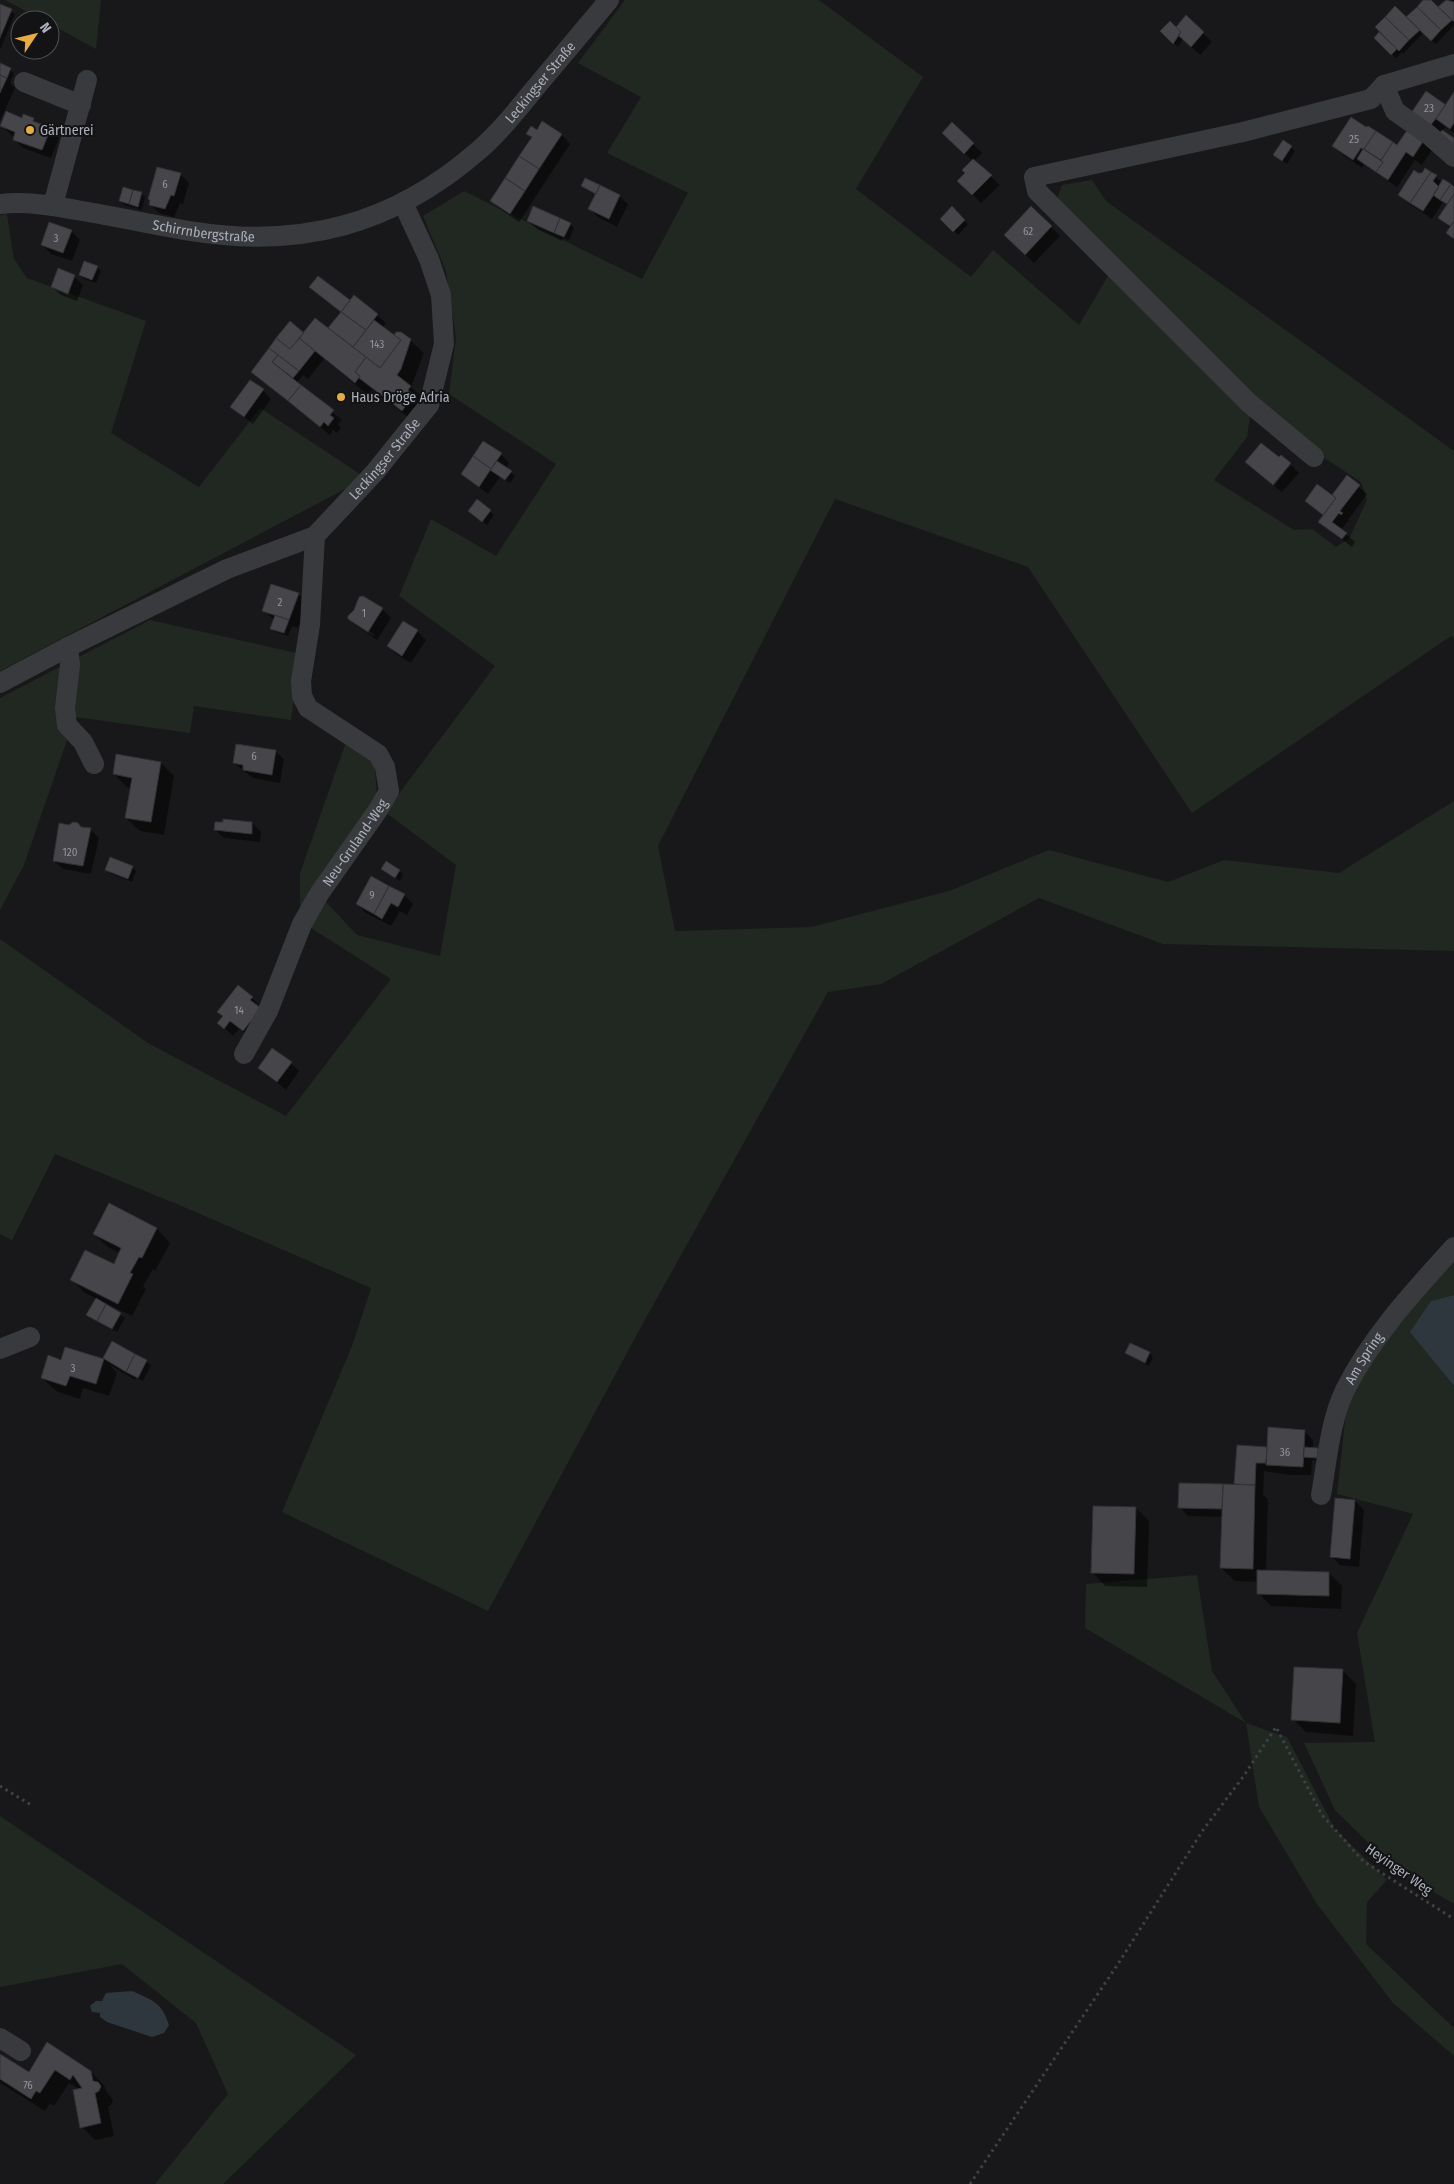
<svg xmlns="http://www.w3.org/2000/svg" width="1454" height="2184" viewBox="0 0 1454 2184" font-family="'Fira Sans Condensed',sans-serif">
<rect width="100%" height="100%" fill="#18181a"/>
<path fill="#202821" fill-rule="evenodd" d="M5 0H101L96 49 50 24V20H42Z
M625 0H819L923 77 856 189 971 277 993 250 1079 325 1111 271 1057 199 1062 185 1092 180 1106 201 1454 451V639L1451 636 1192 813 1028 567 835 499 658 846 675 931 811 927 949 891 1049 850 1168 882 1224 860 1339 873 1454 801V951L1163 944 1039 898 881 984 828 992 642 1325 488 1611 282 1512 352 1346 371 1288 184 1207 55 1154 12 1240 0 1234V939L148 1043 286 1116 391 979 300 921V873L346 742 374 757 377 795 314 889 357 935 440 956 456 865 385 812 495 666 399 596 431 519 496 556 556 464 449 394 456 338 446 271 423 216 464 191 642 279 688 193 607 153 641 97 578 63ZM1251 410 1361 482 1367 500 1349 539 1336 547 1312 529 1294 530 1214 480 1247 437Z
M7 214 14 259 27 278 146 321 111 433 199 487 260 408 366 478 0 671V215Z
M150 620 301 654 291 720 194 706 190 733 75 717 24 865 0 910V698Z
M1454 1255V1295L1431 1301 1411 1332 1454 1386V1904L1396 1870 1335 1810 1304 1743 1375 1742 1357 1633 1413 1514 1337 1494 1348 1394 1388 1330Z
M1197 1575 1212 1671 1246 1723 1287 1737 1335 1829 1387 1880 1367 1902 1366 1944 1454 2028V2056L1393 2003 1317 1904 1259 1807 1246 1723 1085 1628 1086 1584Z
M0 1816 356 2055 223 2184H155L228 2094 196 2023 122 1964 0 1987Z"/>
<path fill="#2e373d" d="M1454 1295V1386L1410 1332 1431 1301Z
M132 1991C152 2000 162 2002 169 2025L164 2033 152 2037 107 2022 100 2017V2013L92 2012 90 2006 96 2001H102L106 1993Z"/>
<path fill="#0007" d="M1425 0H1430L1439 8 1447 0H1454V25L1436 44 1423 33 1403 54 1402 52 1396 58 1376 38 1381 32 1407 18Z
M0 5 15 14 0 50Z
M1186 17 1212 42 1200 55 1183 39 1178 47 1162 31 1176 28Z
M0 65 14 73 10 83 15 88 0 121Z
M1454 95V133L1445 127 1442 131 1454 140 1420 125 1446 107Z
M22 119H33L39 125 50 129 59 138 51 158 23 148 14 139V137L1 126Z
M543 123 562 135 570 144 519 222 500 209 492 201 532 138 527 134 537 131Z
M952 124 982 153 974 161 1000 185 981 203 959 181 967 173 973 161 952 141Z
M1410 128 1434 147 1422 165 1415 160 1397 187 1364 164 1362 168 1343 155 1334 146 1397 147Z
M1291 147 1295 151 1287 164 1275 155Z
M1425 169 1443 183 1454 188V240L1447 233 1451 228 1439 218 1448 205 1443 202 1432 219 1408 203 1399 195Z
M180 174 189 183 183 204 180 203 174 217 159 213 150 204Z
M582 186 619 196 628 204 617 227 598 217 590 209 597 195Z
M141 193 145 197 142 210 124 205 120 201Z
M952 208 968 224 958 235 941 219Z
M1032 208 1060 236 1034 263 1006 235Z
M528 221 570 224 574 228 569 240 563 238 562 241 537 229Z
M71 231 80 240 72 261 51 254 42 245Z
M97 267 101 271 96 283 84 279 80 275Z
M74 276 83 285 77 301 61 295 52 287Z
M318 277 350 302 377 315 386 323 382 328 394 337 410 340 424 353 411 387 424 400 416 423 372 390 368 395 324 359 308 379 303 375 297 383 342 420 338 424 341 428 337 433 333 430 330 435 252 372 290 323 304 334H334L342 312 319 295Z
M263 390 271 399 253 424 232 407Z
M501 454 509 463 506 468 515 476 510 483 500 477 488 494 462 474Z
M1291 465 1299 473 1282 492 1274 486Z
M1347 477 1367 494 1348 520 1351 522 1348 521 1341 530 1355 542 1352 547 1320 522 1324 516 1306 501 1332 496Z
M477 501 494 515 487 525 473 514Z
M298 594 307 602 298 628 292 626 288 636 276 632 272 628 274 620 263 610Z
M382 609 391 618 377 640 357 626 373 636 374 634 357 623 356 625 350 619Z
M417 631 426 640 411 663 397 655 388 646Z
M275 751 284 759 280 783 253 778 234 763Z
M161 763 174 776 164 835 140 831 126 818 131 788 127 787 114 774Z
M252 823 261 832 260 842 224 838 215 830Z
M82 828 91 830 99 838 91 874 63 869 54 861Z
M132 867 136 871 132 882 111 874 107 870Z
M382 869 400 871 403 874 400 881Z
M371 878 404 895 413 904 407 915 400 911 391 926 366 913 357 904Z
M252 998 260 1006 252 1039 239 1029 233 1036 219 1023Z
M291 1063 299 1071 286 1090 260 1068Z
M110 1205 157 1229 170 1243 155 1271 153 1269 143 1286 146 1289 132 1316 105 1303 104 1305 125 1318 117 1332 88 1315 97 1299 85 1293 71 1279 114 1265 120 1253 108 1247 94 1234Z
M112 1343 151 1365 143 1381 136 1378 135 1380 110 1365 117 1373 109 1396 83 1388 80 1399 56 1391 42 1378 62 1361 104 1360Z
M1126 1353H1149L1153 1357 1149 1366Z
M1305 1431 1313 1440V1449H1317L1321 1453 1320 1461 1312 1460 1311 1475H1290L1264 1471 1263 1495 1268 1499 1266 1571 1329 1573 1342 1586 1341 1609 1271 1606 1258 1593V1582L1235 1581 1221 1568 1223 1517 1188 1516 1180 1507V1484L1236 1486 1238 1446 1268 1448Z
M1355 1501 1364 1510 1359 1567 1340 1565 1331 1556Z
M1136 1508 1149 1521 1147 1587 1105 1586 1092 1572Z
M1342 1670 1356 1684 1353 1736 1306 1732 1293 1719Z
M47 2043 91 2072 104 2085 106 2091 113 2100 112 2104 108 2107 114 2136 95 2140 82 2127 79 2089 69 2083 54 2106 50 2103 45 2111 0 2083V2055L29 2074Z"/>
<path fill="#45454a" stroke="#323236" d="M1423 0H1431L1452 20 1441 30 1417 7Z
M1446 0 1454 2V22L1438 7Z
M0 4 12 9 0 38Z
M1395 6 1420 30 1409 40 1385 17Z
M1417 7 1441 30 1431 41 1406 17Z
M1186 15 1204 32 1191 47 1178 35 1181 32 1176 27Z
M1385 17 1409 40 1399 51 1375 27Z
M1170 21 1181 32 1173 44 1160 31Z
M1379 32 1397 49 1391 55 1374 38Z
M0 63 11 68 7 78 0 75Z
M0 75 7 78 0 93Z
M1426 91 1446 105 1428 129 1409 116Z
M1454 92V123L1450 129 1436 119Z
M6 111 22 118 23 114 34 118 33 121 51 128 42 150 13 140 15 132 0 126Z
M1351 117 1366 127 1368 126 1376 131 1364 149 1361 148 1353 160 1332 146Z
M542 121 562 134 539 169 519 156 532 137 526 134 531 126 537 130Z
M952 122 974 143 964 154 942 133Z
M1410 126 1426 137 1413 157 1406 152 1388 180 1376 172 1383 162 1381 160 1393 142 1397 145Z
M1442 130 1454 138V147L1438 136Z
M1376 131 1393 142 1381 160 1364 149Z
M1283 140 1292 146 1282 161 1273 155Z
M1363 149 1383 162 1376 172 1357 159Z
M519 156 539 169 525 191 505 178Z
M973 159 992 175 972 195 957 181 965 173 962 170Z
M157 167 181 173 174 196 171 195 165 209 149 205 150 200 148 199Z
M1425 168 1431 172 1410 203 1398 195 1414 170 1418 173H1422Z
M1431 172 1437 175 1433 181 1439 187 1423 211 1410 203Z
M505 178 525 191 510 214 490 201Z
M585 178 600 185 596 194 581 186Z
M1443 179 1451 184 1440 200 1433 195Z
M1451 184 1454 187V194L1447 204 1440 200Z
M600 185 620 195 609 219 588 209Z
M123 187 133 190 129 204 119 201Z
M133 190 142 192 138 207 129 204Z
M1454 194V221L1450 226 1438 218Z
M533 206 560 218 554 233 527 221Z
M952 206 965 220 953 232 940 219Z
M1031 206 1052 226 1025 255 1004 235Z
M560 218 571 223 564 237 554 233Z
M1454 221V239L1446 233Z
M49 222 72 230 63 253 41 245Z
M84 261 98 266 92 280 79 275Z
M58 268 75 275 68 294 51 287Z
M318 276 350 300 341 312 309 287Z
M354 295 378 314 366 330 341 312Z
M341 312 366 330 353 347 328 328Z
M315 318 366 357 355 372 360 376 355 383 299 338Z
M374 320 401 340 380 368 353 347Z
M290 321 304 333 290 349 276 338Z
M396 332H401L411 339 401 369 397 375 411 386 408 390 414 395 402 411 359 378 360 376 355 372 366 357 380 368 401 340 394 335Z
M276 338 290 349 299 338 315 351 299 371 269 348Z
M269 348 278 355 272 362 301 385 288 401 251 372Z
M278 355 299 371 293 378 272 362Z
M250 380 264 389 244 417 230 407Z
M301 385 334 410 330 415 334 418 328 426 324 422 320 427 288 401Z
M483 441 502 453 491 469 473 456Z
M1261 443 1279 457 1281 455 1291 463 1273 485 1245 462Z
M473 456 491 469 479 487 461 474Z
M497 461 512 471 505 480 490 470Z
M1347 475 1360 485 1340 511 1343 513 1341 515 1339 513 1332 522 1347 533 1342 539 1318 522 1336 498 1332 495Z
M1317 484 1336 498 1323 515 1305 501Z
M477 499 491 510 482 522 468 511Z
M271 584 299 593 289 620 262 611Z
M363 596 383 608 368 632 348 619V616L354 610 359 597Z
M275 615 289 620 284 633 270 629Z
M403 621 418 630 402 656 387 646Z
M236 744 276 750 272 775 243 770V765L233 763Z
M116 754 161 762 151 822 125 818 132 778 113 774Z
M223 819 252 822V834L214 830 215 822H223Z
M73 822 78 823 81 827 91 828 83 866 53 861 59 823 69 825Z
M110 857 133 866 128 879 105 870Z
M386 861 400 870 395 878 381 869Z
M371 876 389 886 374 914 356 904Z
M389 886 405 894 398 907 391 903 382 919 374 914Z
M238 985 253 997 250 1000 261 1008 243 1031 230 1021 224 1029 217 1023 223 1016 217 1012Z
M272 1048 292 1062 277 1082 258 1068Z
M109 1203 157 1228 142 1258 139 1257 130 1273 133 1274 118 1304 70 1280 85 1250 114 1264 121 1248 93 1234Z
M96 1298 106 1304 97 1321 86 1315Z
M106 1304 121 1313 112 1329 97 1321Z
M112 1341 135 1354 126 1372 103 1358Z
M1130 1343 1150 1352 1145 1363 1125 1353Z
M65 1347 104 1359 96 1384 70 1376 66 1386 41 1378 48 1355 61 1360Z
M135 1354 147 1360 138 1378 126 1372Z
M1268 1427 1305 1430 1303 1467 1266 1465Z
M1237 1445 1267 1447 1266 1463H1256L1255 1485 1234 1484Z
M1304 1447 1318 1448 1317 1458 1303 1457Z
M1179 1483 1223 1484 1222 1509 1178 1508Z
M1223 1484 1255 1485 1253 1569 1220 1568Z
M1335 1498 1355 1500 1350 1559 1330 1557Z
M1093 1506 1136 1507 1134 1574 1091 1573Z
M1257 1570 1329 1572V1596L1257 1594Z
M1294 1667 1343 1669 1340 1723 1291 1720Z
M47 2042 91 2071 93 2081 98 2082 101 2086 99 2091 95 2093 101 2123 80 2128 73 2090 82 2088 73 2075 70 2080 55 2070 40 2093 36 2091 31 2099 0 2079V2054L29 2072Z"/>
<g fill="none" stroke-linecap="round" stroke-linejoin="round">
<path stroke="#3f4145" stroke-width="3" stroke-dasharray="2.5 4" stroke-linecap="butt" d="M0 1786 31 1805
M970 2184 1116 1967 1203 1830 1243 1777 1276 1727 1322 1815 1363 1861 1454 1919"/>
<g stroke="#393a3e" stroke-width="20">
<path d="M24 82 81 105"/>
<path d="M1384 85 1395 111 1429 135 1454 157"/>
<path id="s1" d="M0 204C27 201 55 206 82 211 118 217 154 225 190 231 300 249 393 225 478 151 500 132 518 109 536 87 560 58 585 29 609 0"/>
<path d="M53 205 87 80"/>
<path d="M1314 457 1249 403 1037 191 1034 177 1243 132 1371 99 1384 85 1454 64"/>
<path d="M68 647 70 665 65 708 67 725 83 742 94 764"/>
<path id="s2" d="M0 683 68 647 227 569 315 536 375 472 429 405 444 344 441 295 429 259 403 203"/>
<path id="s3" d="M244 1054 268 1011 302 924 319 894 378 810 389 791 385 767 378 754 308 708 302 696 301 681 310 625 315 536"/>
<path d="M0 1349 30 1337"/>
<path id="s4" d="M1321 1495C1327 1461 1330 1421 1345 1390 1372 1336 1414 1291 1454 1247"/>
<path d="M0 2038 21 2051"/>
</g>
</g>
<g fill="#e7ac42" stroke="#131315" stroke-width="2">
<circle cx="30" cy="130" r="5"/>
<circle cx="341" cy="397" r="5"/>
</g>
<g text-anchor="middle" stroke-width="4" stroke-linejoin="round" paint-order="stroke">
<g font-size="11" fill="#92949d">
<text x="1429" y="112">23</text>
<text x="1354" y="143">25</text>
<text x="165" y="188">6</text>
<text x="1028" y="235">62</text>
<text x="56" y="242">3</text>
<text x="377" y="348">143</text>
<text x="280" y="606">2</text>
<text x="364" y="617">1</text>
<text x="254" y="760">6</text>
<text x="70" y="856">120</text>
<text x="372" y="899">9</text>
<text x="239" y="1014">14</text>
<text x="73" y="1372">3</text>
<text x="1285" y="1456">36</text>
<text x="28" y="2089">76</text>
</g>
<g font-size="14" fill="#abafb9" stroke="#131315">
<text dy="5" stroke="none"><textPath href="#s1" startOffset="595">Leckingser Straße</textPath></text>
<text dy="5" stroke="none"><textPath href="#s1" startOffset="206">Schirrnbergstraße</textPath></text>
<text dy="5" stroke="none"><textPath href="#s2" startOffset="452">Leckingser Straße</textPath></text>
<text dy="5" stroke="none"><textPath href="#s3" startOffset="240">Neu-Gruland-Weg</textPath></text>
<text dy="5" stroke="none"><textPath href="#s4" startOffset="145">Am Spring</textPath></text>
<text transform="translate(1399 1869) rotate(35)" y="5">Heyinger Weg</text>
</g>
<g font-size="14" fill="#abafb9" stroke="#131315" text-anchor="start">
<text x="40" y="135">Gärtnerei</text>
<text x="351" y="402">Haus Dröge Adria</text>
</g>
</g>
<g transform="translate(35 35) rotate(55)"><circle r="24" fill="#131315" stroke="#505157"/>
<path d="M0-4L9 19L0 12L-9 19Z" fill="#e7ac42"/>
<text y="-8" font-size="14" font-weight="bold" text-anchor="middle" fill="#abafb9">N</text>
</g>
</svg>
